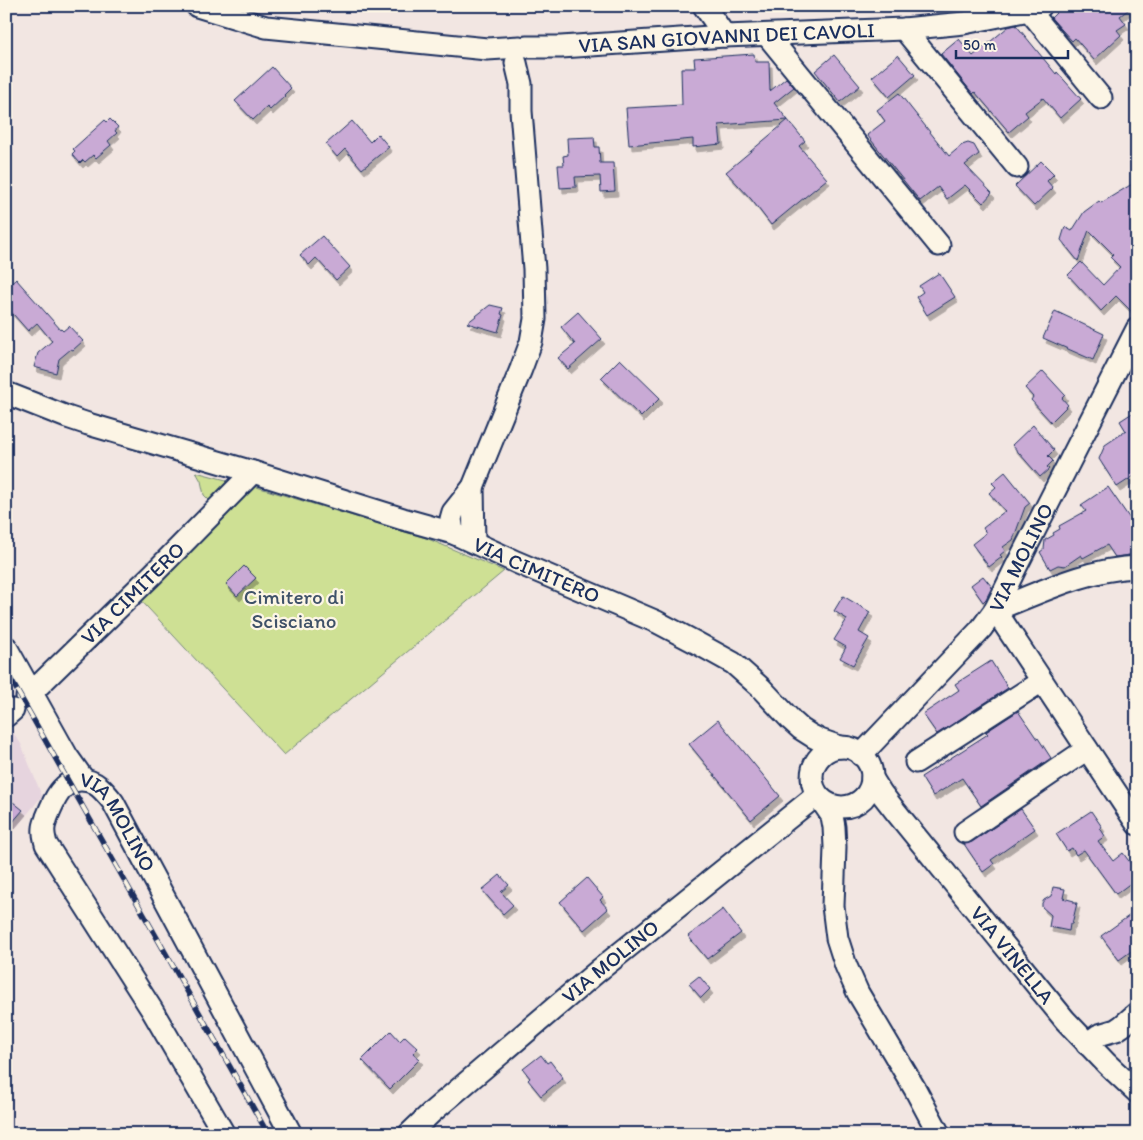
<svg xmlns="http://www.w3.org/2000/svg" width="1143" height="1140" viewBox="0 0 1143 1140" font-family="Itim,sans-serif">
<defs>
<filter id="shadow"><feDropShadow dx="3" dy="5" stdDeviation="0" flood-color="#0004"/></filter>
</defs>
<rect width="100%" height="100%" fill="#f2e6e2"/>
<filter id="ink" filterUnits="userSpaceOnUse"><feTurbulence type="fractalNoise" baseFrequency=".02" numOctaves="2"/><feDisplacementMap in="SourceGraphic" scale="10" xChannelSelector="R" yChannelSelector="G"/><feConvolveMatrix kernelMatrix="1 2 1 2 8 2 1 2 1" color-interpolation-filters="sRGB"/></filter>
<g filter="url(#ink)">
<path fill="#e6d4de" d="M6 722 21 744 42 796 6 840Z"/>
<path fill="#cee094" stroke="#748879" d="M196 472 226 480 228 483 212 503 204 495 201 481Z
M250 485 426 538 504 571 284 755 136 595Z"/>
<path fill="#c9aad5" stroke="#1b2f5e" filter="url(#shadow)" d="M1063 6H1133L1120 16 1126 24 1117 30 1121 35 1094 60 1075 38 1072 41 1051 18Z
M1016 25 1056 74 1057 72 1081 99 1060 118 1043 98 1025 112 1028 116 1009 132 975 92 973 94 941 54 959 39 973 56 1008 27Z
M754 54 755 62H769L770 91 786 78 794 87 774 103 805 141 799 146 827 179 771 225 751 199 726 172 788 120 719 125 721 144 693 147V139L629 145 626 108 682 105 681 68H695L694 58Z
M834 55 860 86 840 102 815 71Z
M898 55 915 75 889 97 872 77Z
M272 67 291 88 284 95 285 96 270 110 267 107 253 120 235 101Z
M899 93 949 156 962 145 968 143 974 145 979 154 965 165 992 193 983 203 965 185 947 199 938 187 920 201 867 135 885 121 877 110Z
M110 119 118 127 115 131 117 133 108 141 111 145 96 158 93 155 85 162 83 160 80 163 72 154 75 151 73 149 105 120 107 122Z
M352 121 370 142 378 134 389 147 362 169 345 149 337 157 326 144Z
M594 137 595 147H599L600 163H613L615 191 601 192 600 176 575 177 576 187 560 188 558 165H564L563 156 568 155 567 138Z
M1041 161 1054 174 1047 181 1053 188 1034 206 1015 186Z
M1137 181V317L1116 296 1101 311 1068 275 1081 262 1103 285 1120 267 1110 257 1113 254 1089 230 1078 261 1061 240 1065 227 1072 231 1084 212 1099 201 1101 203Z
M322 236 350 267 336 280 316 258 309 265 300 255Z
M939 273 955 297 927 315 916 297 923 292 919 286Z
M16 279 61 330V329L63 331 69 326 83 341 73 350 71 349 59 359 56 373 34 367 38 353 52 341 37 323 28 331 6 306V288Z
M490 305 503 308 501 314 503 315 498 332 467 323Z
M1055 311 1104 334 1093 360 1043 338Z
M578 312 602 339 568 369 558 358 575 344 561 327Z
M620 359 660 398 641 417 601 378Z
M1043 371 1065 395 1062 398 1068 405 1051 422 1031 400 1033 397 1025 388Z
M1137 410V474L1117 487 1099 459 1105 445 1126 431 1120 421Z
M1033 425 1054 450 1048 456 1053 461 1047 467 1049 469 1040 477 1012 445Z
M1005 472 1030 503 1025 507 1013 540 1003 547 1005 551 1000 555 1002 557 989 567 972 544 986 533 983 528 1005 511 989 493 996 487 992 483Z
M1108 487 1137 529V550L1129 555 1115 557 1107 545 1083 558 1081 555 1065 566 1058 565 1050 569 1040 552 1044 549 1045 540 1054 535 1053 533 1060 529 1059 526 1086 511 1081 505Z
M244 566 256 578 237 596 226 584Z
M983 576 992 587 986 599 983 602 971 585Z
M843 596 870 612 859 632 869 638 853 665 840 658 846 647 834 640 847 619 834 611Z
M991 661 1008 688 937 734 923 714 959 690 955 684Z
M1018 711 1037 739 1038 738 1051 758 981 806 962 778 933 796 921 777 988 734 986 732Z
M718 720 780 796 751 820 689 744Z
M13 802 23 810 6 830V810Z
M1021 809 1035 829 991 860 994 864 983 872 964 844 972 842Z
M1091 811 1102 827 1100 828 1105 836 1098 841 1113 861 1123 853 1137 872V876L1131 880 1132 882 1116 894 1084 850 1076 855 1072 848 1067 851 1056 834Z
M500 875 509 885 501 892 513 905 503 914 482 890Z
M587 878 603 897 600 900 608 909 584 930 560 902Z
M1053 887 1065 889 1063 898 1074 901V903H1077L1072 924H1070L1069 931 1049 927 1051 915 1042 907V903L1044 900 1051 896Z
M723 909 741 933 707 959 688 936Z
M1137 910V947L1119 960 1101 936Z
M699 976 710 989 701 998 689 984Z
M391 1031 400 1041 405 1036 418 1048 413 1053 420 1059 390 1089 362 1060Z
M541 1055 547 1063 550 1061 563 1078 541 1096 528 1080 530 1078 523 1069Z"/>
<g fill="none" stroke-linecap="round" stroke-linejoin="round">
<g stroke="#1b2f5e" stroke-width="25">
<g id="minor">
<path d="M197 6 266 27 487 49 520 47"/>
<path d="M704 6 725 36"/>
<path d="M1029 10 1101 98"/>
<path d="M904 29 1017 167"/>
<path d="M767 35 939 245"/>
<path id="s1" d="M526 47H561L725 36 904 29 964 23 1029 10 1041 6"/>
<path id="s2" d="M6 393 67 417 88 424 253 472 403 519 453 533 516 562 657 622 695 642 733 663 761 688 791 720 801 729 812 736 820 740 840 747"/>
<path d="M473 487 474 542"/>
<path d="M453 533 451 519 453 512 473 487 521 369 531 342 535 319 534 269 521 111V84L516 63"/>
<path d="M995 610 1137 824"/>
<path d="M995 610C1041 592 1087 569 1137 567"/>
<path d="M6 647 67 756 84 780"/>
<path id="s3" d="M27 697 153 574 253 472"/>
<path d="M6 716 13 710"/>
<circle cx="842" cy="777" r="30"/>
<path id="s4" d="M861 755 981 629 995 610 1016 567 1137 329"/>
<path d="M916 762 1042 681"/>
<path id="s5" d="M872 778 882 794 896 812 1065 1020 1107 1064 1137 1092"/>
<path d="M821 800 832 816 834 827 835 847 833 906 837 938 846 966 858 993 915 1089 939 1134"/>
<path d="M965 832 1087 749"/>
<path d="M1087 1044 1099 1035 1116 1030 1122 1026 1137 1013"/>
<path id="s6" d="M224 1134 152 1010 46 844C45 839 43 834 44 828 44 825 46 821 47 817 53 802 62 779 82 780 96 780 105 792 113 802L291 1134"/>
<path id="s7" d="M409 1134 432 1112 598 971 817 795"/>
</g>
</g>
<use href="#minor" stroke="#fcf5e5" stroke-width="21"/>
<g stroke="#1b2f5e" stroke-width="5.5">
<path id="rail" d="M6 671 268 1134"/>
</g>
<use href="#rail" stroke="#fcf5e5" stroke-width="4" stroke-dasharray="11" stroke-linecap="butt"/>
</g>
</g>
<g text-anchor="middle" stroke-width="4.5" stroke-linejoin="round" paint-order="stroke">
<g font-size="21" fill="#1b2f5e" stroke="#fcf5e5">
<text dy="7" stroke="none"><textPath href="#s1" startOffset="201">VIA SAN GIOVANNI DEI CAVOLI</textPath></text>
<text dy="7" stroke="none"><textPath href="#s4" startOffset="256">VIA MOLINO</textPath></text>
<text dy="7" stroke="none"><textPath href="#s2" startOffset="560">VIA CIMITERO</textPath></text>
<text dy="7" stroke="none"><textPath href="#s3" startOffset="148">VIA CIMITERO</textPath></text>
<text dy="7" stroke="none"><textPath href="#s6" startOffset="480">VIA MOLINO</textPath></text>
<text dy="7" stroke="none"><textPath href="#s5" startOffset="226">VIA VINELLA</textPath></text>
<text dy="7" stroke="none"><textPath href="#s7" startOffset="265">VIA MOLINO</textPath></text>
</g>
<g font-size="21" fill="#3f5269" stroke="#fcf5e5">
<text x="294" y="604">Cimitero di<tspan x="294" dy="24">Scisciano</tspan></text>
</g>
</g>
<rect width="1143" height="1140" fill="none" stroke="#fcf5e5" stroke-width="25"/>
<rect x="12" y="12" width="1118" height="1115" fill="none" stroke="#1b2f5e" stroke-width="2" filter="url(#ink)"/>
<path d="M956 50v8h112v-8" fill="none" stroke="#1b2f5e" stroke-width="2.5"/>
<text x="963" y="50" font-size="15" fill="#1b2f5e" stroke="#fcf5e5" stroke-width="4" paint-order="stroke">50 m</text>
</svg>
